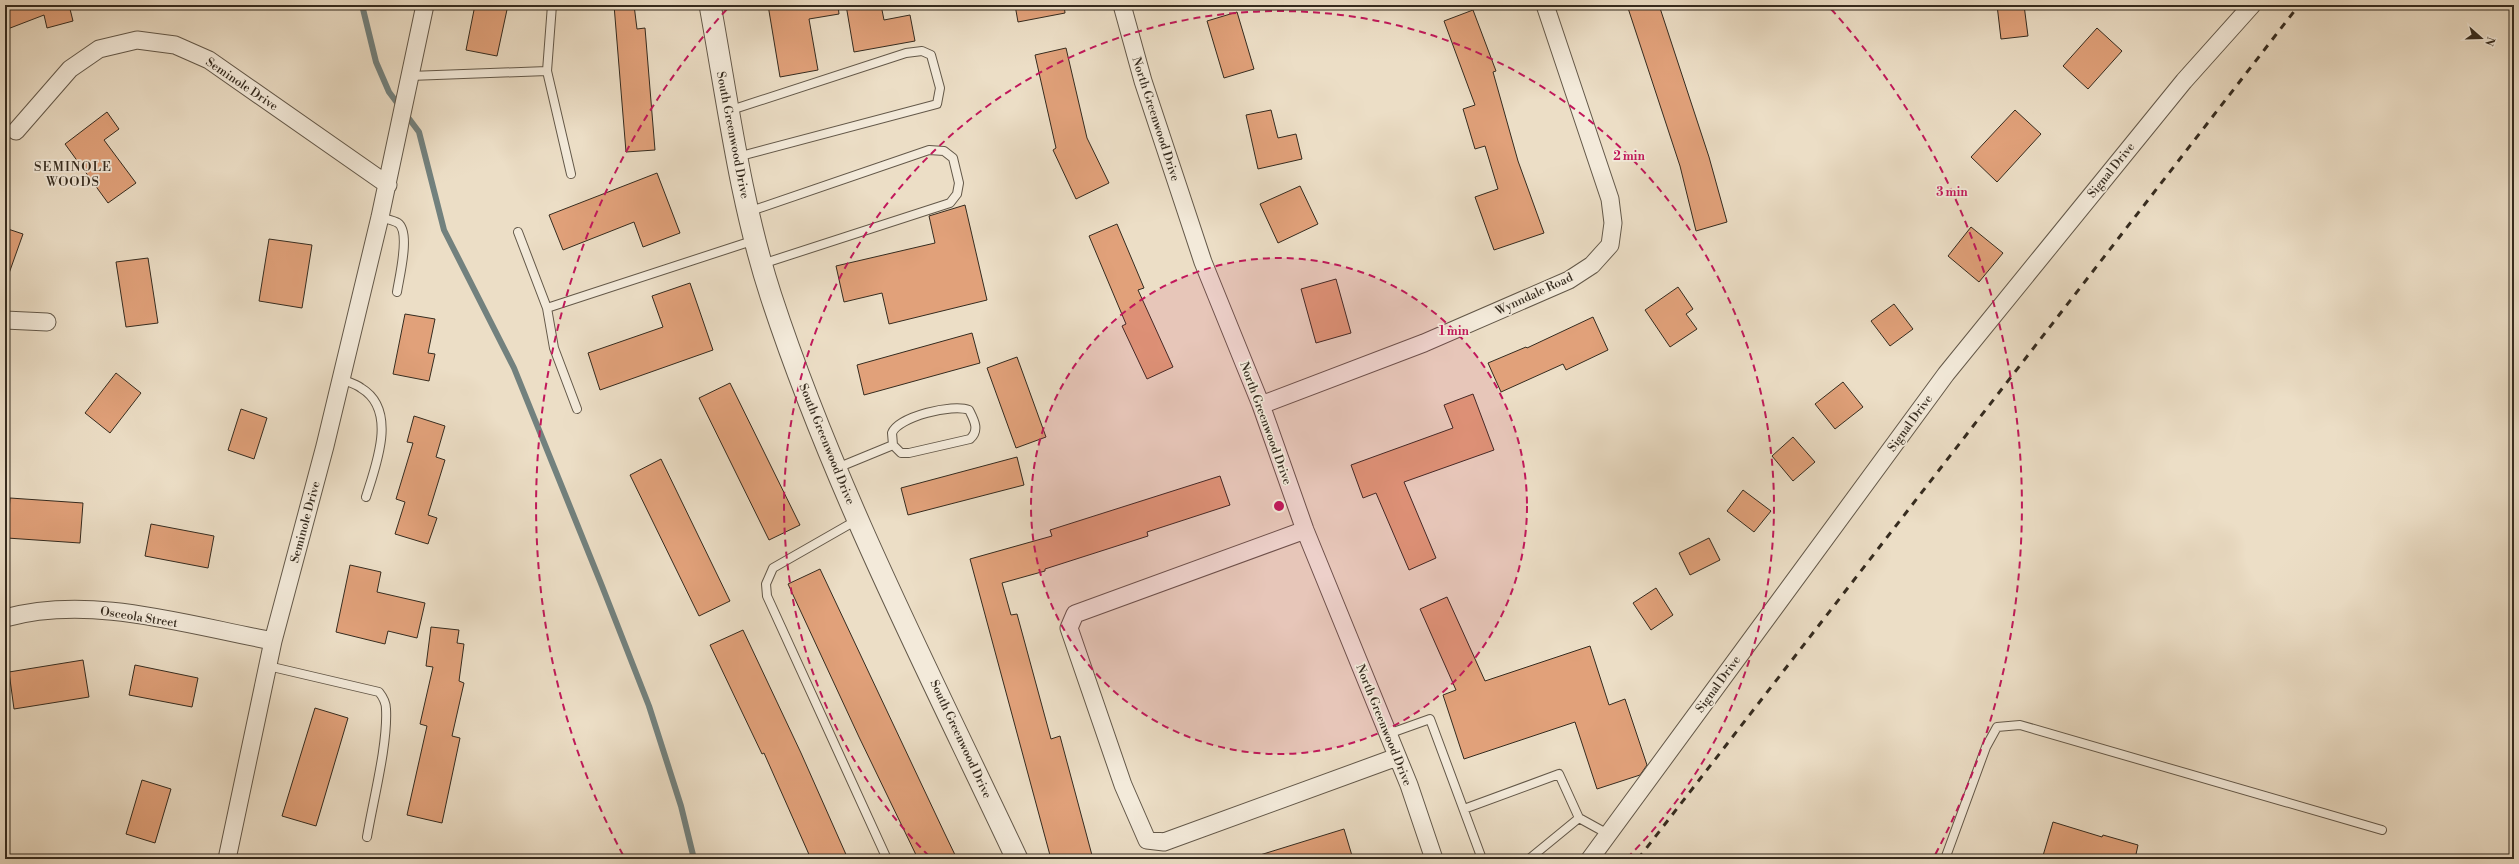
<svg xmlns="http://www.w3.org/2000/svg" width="2519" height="864" viewBox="0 0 2519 864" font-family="'Libre Bodoni',serif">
<rect width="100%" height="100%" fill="#ecdec6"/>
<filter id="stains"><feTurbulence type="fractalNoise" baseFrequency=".005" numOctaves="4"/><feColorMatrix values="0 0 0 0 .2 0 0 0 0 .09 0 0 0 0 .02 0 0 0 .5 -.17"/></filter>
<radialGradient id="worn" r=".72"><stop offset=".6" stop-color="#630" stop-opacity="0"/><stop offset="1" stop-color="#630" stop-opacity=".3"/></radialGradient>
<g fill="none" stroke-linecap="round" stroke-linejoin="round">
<path stroke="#72817e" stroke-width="6" d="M362 5 376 62 389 92 419 132 444 230 514 368 602 586 649 706 681 806 694 859"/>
</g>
<path fill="#e1a17a" stroke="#352b1f" d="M5 5H69L73 21 47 28 44 15 5 30Z
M475 5H508L497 56 466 50Z
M614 5H634L637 29 645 28 655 150 626 152Z
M768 5H838L839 14 809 19 818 70 780 77Z
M846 5H881L884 20 910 15 915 41 854 52Z
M1015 5H1064L1065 13 1018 22Z
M1627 5H1659L1709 157 1727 222 1696 231 1680 166Z
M1997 5H2024L2028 36 2001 39Z
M1473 10 1496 71 1493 72 1518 161 1544 233 1494 250 1475 197 1498 189 1485 146 1475 149 1463 109 1475 105 1444 21Z
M1237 12 1254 69 1224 78 1207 21Z
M2097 28 2122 51 2088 89 2063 66Z
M1066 48 1087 138 1109 183 1076 199 1053 150 1056 148 1035 55Z
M1271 110 1278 138 1296 134 1302 159 1258 169 1246 115Z
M2015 110 2041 134 1997 182 1971 157Z
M107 112 119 129 104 140 136 183 108 203 65 144Z
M657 173 680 233 643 247 634 222 563 250 549 215Z
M1300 186 1318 224 1278 243 1260 204Z
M965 205 987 300 889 324 882 293 844 302 836 266 935 243 929 216Z
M1117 224 1144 288 1138 290 1173 367 1147 379 1122 326 1126 324 1089 236Z
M1971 227 2003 253 1979 282 1948 256Z
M5 228 23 234 7 279 5 278Z
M269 239 312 245 302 308 259 301Z
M148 258 158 323 126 327 116 262Z
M1336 279 1351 333 1316 343 1301 289Z
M690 283 713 350 600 390 588 353 663 327 652 296Z
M1678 287 1693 309 1686 314 1697 329 1670 347 1645 310Z
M1894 304 1913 329 1890 346 1871 321Z
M405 314 435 319 428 353 435 354 429 381 393 374Z
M1593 317 1608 350 1566 370 1563 364 1501 392 1488 363 1526 347 1527 348Z
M972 333 980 363 864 395 857 365Z
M1017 357 1046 437 1016 448 987 368Z
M116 373 141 393 110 433 85 413Z
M1843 382 1863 407 1835 429 1815 404Z
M730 383 800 525 769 540 699 398Z
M1473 394 1494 450 1404 482 1436 558 1409 570 1376 493 1363 498 1351 465 1453 428 1444 405Z
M241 409 267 418 254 459 228 450Z
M414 416 445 426 436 457 445 460 428 515 437 518 428 544 395 534 405 502 396 499 413 443 407 442Z
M1793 437 1815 462 1793 481 1772 456Z
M1017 457 1024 485 908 515 901 488Z
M661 459 730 601 699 616 630 475Z
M1220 476 1230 505 1147 532 1148 536 1045 569V571L1002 583 1011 615 1017 614 1051 739 1060 736 1093 859H1051L970 559 1052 536 1050 530Z
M1743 490 1771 511 1754 532 1727 511Z
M10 498 83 503 80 543 7 538Z
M151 524 214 536 208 568 145 556Z
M1709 538 1720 560 1690 575 1679 553Z
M350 565 381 572 377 592 425 603 417 638 388 631 385 644 336 632Z
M820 569 944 832 957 859H918L859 737 788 584Z
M1656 588 1673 615 1651 630 1633 603Z
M1447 597 1485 681 1590 646 1609 705 1625 699 1647 765 1640 775 1597 789 1575 722 1464 759 1443 695 1456 690 1420 609Z
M431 627 459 630 457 643 464 644 459 681 464 683 452 736 460 738 442 823 407 815 427 726 420 724 433 667 426 666Z
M743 630 801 753 848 859H811L764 753 762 754 710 645Z
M83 660 89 697 14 709 9 672Z
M135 665 198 678 192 707 129 695Z
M315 708 348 718 316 826 282 816Z
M142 780 171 789 155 843 126 834Z
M2053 822 2102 837 2103 835 2138 845 2135 859H2042Z
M1344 829 1353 859H1260V855Z"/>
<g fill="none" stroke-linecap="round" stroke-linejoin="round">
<g stroke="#635849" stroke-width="10">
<path id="service" d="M547 71 552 5
M410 76 547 71 571 174
M728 111 906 53 922 51 931 55 940 88 937 104 737 157
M748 212 929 150 944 151 953 158 959 183 957 194 950 203 762 264
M380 217C386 219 393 220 398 223 411 232 399 278 397 292
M518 232 547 308 554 348 577 409
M547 308 755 240
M341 379C348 382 356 384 361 388 398 410 376 465 366 497
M837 468 893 445 901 453H909L970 439C980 430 974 420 969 410 953 403 898 417 892 433L893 445
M857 520 773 568 766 584 767 596 887 859
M268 666 379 692C383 697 386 702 386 709 388 744 373 801 367 837
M1388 734 1430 719 1482 859
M1464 809 1559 774 1579 818 1608 834
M1529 859 1579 818
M1945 859 1986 747 1997 727 2020 725 2382 830"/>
</g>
<g stroke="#635849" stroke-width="19">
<path id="minor" d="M1122 5 1143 81 1203 262 1261 405 1305 530 1409 785 1434 859
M16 131 70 69 99 49 137 40 175 45 209 60 388 185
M5 320 47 322
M1261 405 1424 343 1569 280 1592 265 1610 245 1613 223 1610 199 1545 5
M1305 530 1075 614 1069 628 1123 785 1147 840 1164 842 1397 757
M5 618C91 594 187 625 273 641
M227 859 273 641 325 446 380 217 425 5
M1590 859 1946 374 2184 81 2252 5"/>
</g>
<g stroke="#635849" stroke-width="23">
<path id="tertiary" d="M710 5C728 103 740 201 771 296 835 491 930 674 1017 859"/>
</g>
<use href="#service" stroke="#f3eada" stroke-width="8"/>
<use href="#minor" stroke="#f3eada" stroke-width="17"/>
<use href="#tertiary" stroke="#f3eada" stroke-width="21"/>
<path stroke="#352b1f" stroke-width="3" stroke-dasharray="7 7" stroke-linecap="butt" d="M1638 859 2299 5"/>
</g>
<circle cx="1279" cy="506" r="248" fill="#c2185b" fill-opacity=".12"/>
<g fill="none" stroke="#c2185b" stroke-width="2" stroke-dasharray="7 5">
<circle cx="1279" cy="506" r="248"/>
<path d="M929 856A495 495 0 1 1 1629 856"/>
<path d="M623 855A743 743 0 0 1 727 9M1831 9A743 743 0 0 1 1935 855"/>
</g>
<g text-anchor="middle" stroke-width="3.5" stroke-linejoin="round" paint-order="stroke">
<g font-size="12" fill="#352b1f" stroke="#f3eada">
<text transform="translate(242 84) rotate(34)" y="4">Seminole Drive</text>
<text transform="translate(1156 119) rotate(72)" y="4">North Greenwood Drive</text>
<text transform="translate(733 135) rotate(79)" y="4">South Greenwood Drive</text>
<text transform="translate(2111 170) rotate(-51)" y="4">Signal Drive</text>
<text transform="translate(1534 294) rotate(-25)" y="4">Wynndale Road</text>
<text transform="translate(1266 423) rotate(70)" y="4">North Greenwood Drive</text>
<text transform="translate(1910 423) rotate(-54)" y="4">Signal Drive</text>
<text transform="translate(827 444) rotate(68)" y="4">South Greenwood Drive</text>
<text transform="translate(305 522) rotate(-75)" y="4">Seminole Drive</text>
<text transform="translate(139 617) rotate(9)" y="4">Osceola Street</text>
<text transform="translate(1718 684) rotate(-54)" y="4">Signal Drive</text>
<text transform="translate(1384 725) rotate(68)" y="4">North Greenwood Drive</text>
<text transform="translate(961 739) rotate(65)" y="4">South Greenwood Drive</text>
</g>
<g font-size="13" letter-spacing="1" fill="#352b1f" stroke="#f3eada">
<text x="73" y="171">SEMINOLE<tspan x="73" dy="15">WOODS</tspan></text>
</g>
</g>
<circle cx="1279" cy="506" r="6" fill="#c2185b" stroke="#f3eada" stroke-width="2"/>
<g font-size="12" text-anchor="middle" font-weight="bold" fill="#c2185b" stroke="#f3eada" stroke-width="3.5" stroke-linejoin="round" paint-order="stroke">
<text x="1629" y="160">2 min</text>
<text x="1952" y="196">3 min</text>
<text x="1454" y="335">1 min</text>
</g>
<rect width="2519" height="864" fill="none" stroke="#ecdec6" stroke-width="20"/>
<rect x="6" y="6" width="2507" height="852" fill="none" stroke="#352b1f" stroke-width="2"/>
<rect x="10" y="10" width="2499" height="844" fill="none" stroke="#352b1f"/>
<g transform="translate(2481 38) rotate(110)" stroke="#f3eada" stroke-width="3" paint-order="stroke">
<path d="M0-3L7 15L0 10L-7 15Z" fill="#352b1f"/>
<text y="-6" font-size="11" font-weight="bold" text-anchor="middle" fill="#352b1f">N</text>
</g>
<rect width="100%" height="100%" filter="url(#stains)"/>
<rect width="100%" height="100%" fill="url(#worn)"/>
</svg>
